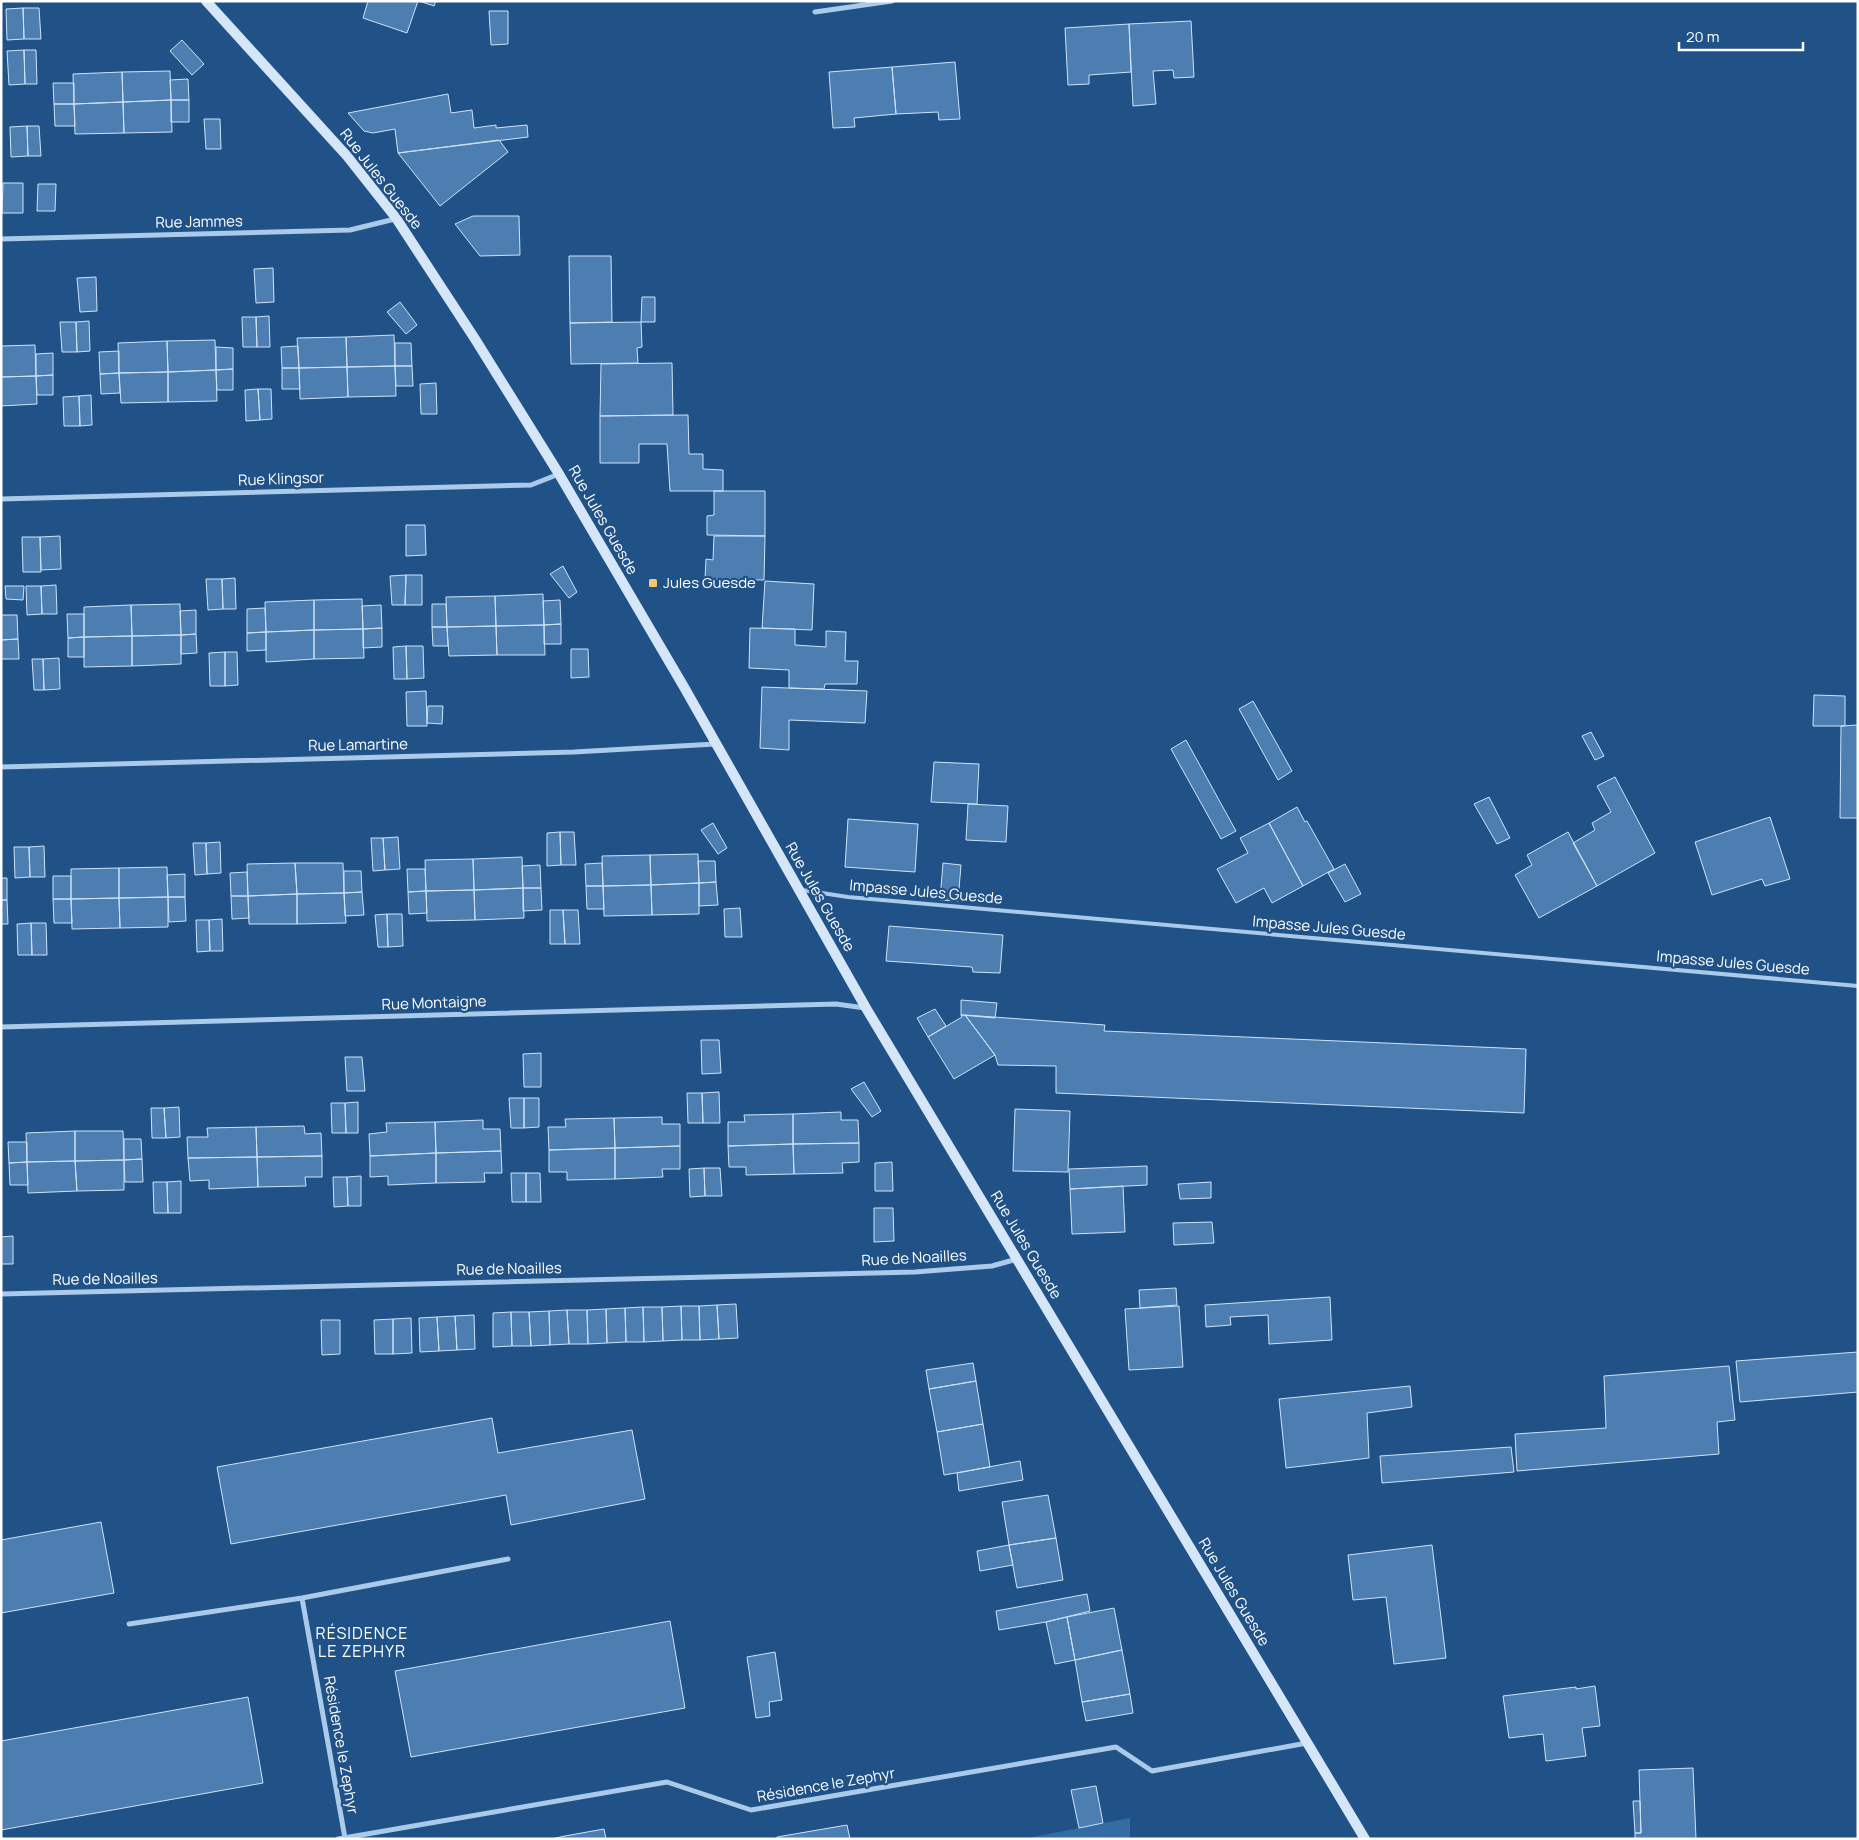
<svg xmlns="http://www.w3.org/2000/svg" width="1859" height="1840" viewBox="0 0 1859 1840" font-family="Manrope,sans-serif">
<rect width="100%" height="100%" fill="#205287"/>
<path fill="#346ca4" d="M1130 1818V1839H1023Z"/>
<path fill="#4d7eb1" stroke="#cfe3f7" d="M368 1H418L407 33 363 18Z
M419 1H436L434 6Z
M23 8H39L41 39H24Z
M23 8 24 39 7 40 6 9Z
M489 11H508V44L491 45Z
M1191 21 1194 77 1174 78 1173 70 1153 71 1156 104 1133 106 1129 24Z
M1129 24 1131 72 1089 75V84L1068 85 1065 28Z
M182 40 204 64 192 75 170 51Z
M24 50H36L37 84H25Z
M24 50 25 84 9 85 7 51Z
M955 62 960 119 939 120 938 112 896 114 892 67Z
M892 67 896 114 854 118 855 127 833 128 829 72Z
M170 71 171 100 123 102 122 72Z
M122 72 123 102 74 104 73 74Z
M188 79 189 100H171L170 80Z
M53 83H74V104H54Z
M448 94 451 113 472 110 474 128 496 125V128L527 125 528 137 398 153 395 129 373 133 364 131 348 113Z
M171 100H189V122H171Z
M171 100 172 132 124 133 123 102Z
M123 102 124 133 75 134 74 104Z
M54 104H74L75 126H55Z
M204 119H220L221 149H206Z
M27 126H39L41 156H28Z
M27 126 28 156 11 157 10 127Z
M499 140 508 152 440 206 398 153Z
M3 183H23V213H2Z
M38 184H56L55 211H37Z
M473 216H519L520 255 480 256 455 224Z
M569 256H611L612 322 570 323Z
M273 268 274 302 256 303 254 269Z
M96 277 97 311 80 312 77 278Z
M642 297H655V322H641Z
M400 302 417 325 406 334 387 312Z
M269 316 270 347H257L256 317Z
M242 317H256L257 347H243Z
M89 321 90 351 77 352 76 322Z
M60 322H76L77 352H62Z
M641 322 642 347 637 348 638 363 571 364 570 323Z
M394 335 395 366 347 367 346 337Z
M346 337 347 367 299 368 297 338Z
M215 340 216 370 168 372 167 341Z
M167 341 168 372 119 373 118 343Z
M395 343H411L412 366H395Z
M35 345 36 376 1 377V346Z
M298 346 299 368H282L281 347Z
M216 347 233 348V369L216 370Z
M119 351V373L100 374 99 352Z
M53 353V375L36 376V354Z
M672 363 673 415 600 416 601 364Z
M395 366H412L413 386H396Z
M395 366 396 396 348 397 347 367Z
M347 367 348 397 300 399 299 368Z
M282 368H299L300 389H282Z
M233 369V390H217L216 370Z
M216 370 217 401 168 402V372Z
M168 372V402L121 403 119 373Z
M119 373 120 393 101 394 100 374Z
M53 375V395H37L36 376Z
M36 376 37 404 1 406V377Z
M436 383 437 414H421L420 384Z
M258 389 260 420 246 421 245 390Z
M258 389H271L272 419 260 420Z
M91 395 92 425 80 426 79 396Z
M79 396 80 426H64L63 397Z
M688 415 689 454H703V469L723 470V491H670L667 444H639V463H600V416Z
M714 491H765V536L707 535V516L714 515Z
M406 525H425L426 555 406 556Z
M60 536 61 569 41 570 40 537Z
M714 536H765L764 580 705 579 706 559 713 560Z
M22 537H40L41 572H23Z
M563 566 577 592 569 598 550 574Z
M406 575H422V605H405Z
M406 575 405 605H392L390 576Z
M235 578 236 609H223L222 579Z
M206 579H222L223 609 208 610Z
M765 581 814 584 812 630 762 628Z
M56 585 57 614H42L41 586Z
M5 586H24L23 600 6 599Z
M26 586H41L42 614 27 615Z
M543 594 544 625 496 626 495 596Z
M495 596 496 626 447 627 446 597Z
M362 599 363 629 314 630V600Z
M314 600V630L266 632 265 602Z
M560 600 561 624 544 625 543 601Z
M180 604 181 635 132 636 131 605Z
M432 604H446L447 627H432Z
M131 605 132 636 84 637V607Z
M381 605 382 628 363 629 362 606Z
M265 608 266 632 247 633V609Z
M196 610V634L181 635 180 611Z
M67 614H84V637L68 638Z
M1 615H17L18 639 1 640Z
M561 624V644H544V625Z
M544 625 545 655H497L496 626Z
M496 626 497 655 449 656 447 627Z
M432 627H447L448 646H433Z
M382 628V647L363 648V629Z
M750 628 795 629V645L826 647V631L846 632 845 661H858L857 684H825L824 689 789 688V670L749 668Z
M363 629 364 658 314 659V630Z
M314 630V659L266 662V632Z
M266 632V650L247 651V633Z
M196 634 197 653 181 654V635Z
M181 635V664L132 666V636Z
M132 636V666L84 667V637Z
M84 637V657H68V638Z
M18 639 19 659H1V640Z
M406 646 407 679H394L393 647Z
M406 646H423L424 678 407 679Z
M571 649H588L589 677 571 678Z
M225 652V686H210L209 653Z
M225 652H237L238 685 225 686Z
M59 658 60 689 44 690 43 659Z
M32 659H43L44 690H34Z
M762 687 867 691 865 723 789 720V750L760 748Z
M426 691 427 726H407L406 692Z
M1814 695 1845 696V726H1813Z
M1253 701 1292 771 1278 780 1239 709Z
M428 706H443L442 724 427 723Z
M1858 725V818H1840L1841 726Z
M1591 732 1604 756 1595 760 1582 736Z
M1186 740 1236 831 1221 839 1171 749Z
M934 762 979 764 977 804 931 802Z
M1615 777 1655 853 1597 886 1573 843 1595 830 1592 823 1611 812 1597 786Z
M1489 797 1510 838 1497 844 1474 804Z
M968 804 1008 806 1006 842 966 840Z
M1297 807 1305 822 1307 821 1334 869 1303 886 1269 823Z
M1770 817 1790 879 1765 886 1762 879 1712 895 1695 842Z
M848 819 918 824 915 872 845 867Z
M713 823 727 848 718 854 701 830Z
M1269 823 1303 886 1272 903 1264 888 1236 903 1217 869 1248 853 1240 838Z
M560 832H574L576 865H561Z
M560 832 561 865 547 866V833Z
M1568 832 1597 886 1539 918 1515 875 1532 865 1527 855Z
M398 837 400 869 385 870 383 838Z
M371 838H383L385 870 373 871Z
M220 842 221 873 207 874 206 843Z
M193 843H206L207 874 195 875Z
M44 846 45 877H30L29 847Z
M14 847H29L30 877 15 878Z
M698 854 699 883 651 885 650 855Z
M650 855 651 885 603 886 602 856Z
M522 857 523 888 474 890 473 859Z
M473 859 474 890 426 891 425 860Z
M698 861H715L716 882 699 883Z
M295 863 297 894 248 896 247 864Z
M295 863H343L344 893 297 894Z
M602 863 603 886H586L585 864Z
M943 863 961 865 958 901 940 900Z
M1345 864 1361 894 1345 902 1328 873Z
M540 865 541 888H523L522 866Z
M167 867 168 897 119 898V868Z
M119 868V898L71 899V869Z
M407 869H425L426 891 408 892Z
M344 871H361L362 892 344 893Z
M247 872 248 896H231L230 873Z
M185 874V897H168L167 875Z
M53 876H71V899H53Z
M1 878H7V900H1Z
M716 882 718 905 699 906V883Z
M699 883V914L652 915 651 885Z
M651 885 652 915 604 916 603 886Z
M586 886H603L604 909H587Z
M523 888H541L542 910 523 911Z
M523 888 524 918 475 920 474 890Z
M474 890 475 920 427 921 426 891Z
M426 891 427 913 409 914 408 892Z
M362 892 364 915 345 916 344 893Z
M344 893 346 923 297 924V894Z
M297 894V924H249L248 896Z
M231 896H248L249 918 232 919Z
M168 897H185L186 921 169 922Z
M168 897V927L120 928 119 898Z
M119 898 120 928 72 929 71 899Z
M53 899H71L72 923H54Z
M1 900H7L8 924H1Z
M740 908 742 937H725L724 909Z
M550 910H563L565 944H550Z
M563 910H578L580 944H565Z
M387 914 388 947H378L375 915Z
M387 914H402L403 946 388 947Z
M222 919 223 951H210L209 920Z
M196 920H209L210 951 197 952Z
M31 923 32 955H18L17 924Z
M31 923H46L47 955H32Z
M889 926 1003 935 1000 973 973 972 972 967 886 961Z
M961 1000 997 1003 995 1018 961 1015Z
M935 1009 946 1026 928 1037 917 1018Z
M961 1015H965L995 1055 954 1079 928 1037 962 1017Z
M965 1015 1105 1025 1104 1031 1526 1049 1524 1113 1056 1093V1066L998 1065 995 1055Z
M701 1040H719L721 1073 702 1074Z
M541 1053V1087H524L523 1054Z
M345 1057H362L365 1091H347Z
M864 1082 881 1111 872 1117 851 1089Z
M719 1092 720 1123H703L702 1093Z
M687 1093H702L703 1123H688Z
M509 1098H524V1128H511Z
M524 1098H539V1127L524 1128Z
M358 1102V1133H346L345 1103Z
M331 1103H345L346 1133H332Z
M179 1107 180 1137 166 1138 164 1108Z
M151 1108H164L166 1138H152Z
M1015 1109 1070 1111 1068 1172 1013 1171Z
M841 1112V1120H858L859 1143 793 1144V1114Z
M793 1114V1144L728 1146V1122H745L744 1115Z
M662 1117V1124H680V1146L615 1148 614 1118Z
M614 1118 615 1148 549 1150 548 1127H566L565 1119Z
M483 1120V1129H500L501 1151 436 1153 435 1122Z
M435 1122 436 1153 370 1156 369 1134 387 1132 386 1123Z
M304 1126 305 1134 321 1133 322 1156 257 1157 256 1127Z
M256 1127 257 1157 188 1158 187 1137H208L207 1128Z
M75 1131H123L124 1160 75 1161Z
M75 1131V1161L27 1162 26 1133Z
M124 1139H141L142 1159 124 1160Z
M8 1142H27V1162L9 1163Z
M859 1143V1162L842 1163 843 1173 794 1174 793 1144Z
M793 1144 794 1174 746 1175V1167H729L728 1146Z
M680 1146V1169H662L663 1177 615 1179V1148Z
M615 1148V1179L567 1180V1172H549V1150Z
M501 1151 502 1173H484L485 1182 436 1183V1153Z
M436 1153V1183L388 1185V1176L370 1177V1156Z
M322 1156V1177H305L306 1186 258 1187 257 1157Z
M257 1157 258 1187 209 1189V1180L190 1181 188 1158Z
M142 1159 143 1182H125L124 1160Z
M124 1160V1190L77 1191 75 1161Z
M75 1161 77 1191 28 1193 27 1162Z
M27 1162 28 1185H10L9 1163Z
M892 1162 893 1191H875V1163Z
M1147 1166V1185L1070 1189 1069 1169Z
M704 1168 705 1196 690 1197 689 1169Z
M704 1168H720L722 1196H705Z
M511 1173H526V1202H512Z
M526 1173H540L541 1202H526Z
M361 1176V1206H348L347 1177Z
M333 1177H347L348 1206 334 1207Z
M181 1181V1213H168L167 1182Z
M153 1182H167L168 1213H154Z
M1211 1182V1198L1180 1199 1178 1184Z
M1123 1186 1125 1232 1072 1234 1070 1189Z
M874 1208H893L894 1241 874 1242Z
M1212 1222 1214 1243 1174 1245 1173 1223Z
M13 1236V1264H1V1237Z
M1176 1288 1177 1305 1140 1308 1139 1290Z
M1330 1297 1332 1340 1269 1344 1268 1315 1230 1317 1231 1325 1206 1327 1205 1305Z
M736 1304 738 1338 719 1339 717 1305Z
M717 1305 719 1339 700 1340 699 1306Z
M681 1306H699L700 1340H682Z
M681 1306 682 1340 663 1341 662 1307Z
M1179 1306 1183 1367 1129 1370 1125 1309Z
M643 1307H662L663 1341 644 1342Z
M643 1307 644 1342H626L625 1308Z
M625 1308 626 1342 607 1343 606 1309Z
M606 1309 607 1343 588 1344 587 1310Z
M567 1310 569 1344 550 1345 549 1311Z
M567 1310H587L588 1344H569Z
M549 1311 550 1345 531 1346 529 1312Z
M511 1312H529L531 1346H512Z
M511 1312 512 1346 493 1347V1313Z
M474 1315 475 1349 457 1350 455 1316Z
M455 1316 457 1350 439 1351 437 1317Z
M437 1317 439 1351 420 1352 419 1318Z
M411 1318 412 1353 393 1354V1319Z
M393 1319V1354H375L374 1320Z
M321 1320H340V1354L322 1355Z
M1858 1352V1392L1740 1402 1736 1361Z
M973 1363 976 1381 929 1389 926 1370Z
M1729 1366 1735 1420 1717 1422 1719 1454 1517 1471 1515 1434 1606 1428 1604 1376Z
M976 1381 983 1424 937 1432 929 1389Z
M1410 1386 1412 1407 1367 1413 1369 1458 1286 1468 1279 1399Z
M492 1418 498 1453 632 1430 645 1499 511 1525 506 1495 231 1544 217 1467Z
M983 1424 990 1467 944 1475 937 1432Z
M1511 1447 1514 1472 1382 1483 1380 1456Z
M1020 1461 1023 1480 959 1491 957 1473Z
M1048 1495 1056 1538 1009 1545 1002 1502Z
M101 1522 114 1593 1 1613V1540Z
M1056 1538 1063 1580 1017 1588 1009 1545Z
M1009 1545 1013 1565 980 1571 977 1551Z
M1432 1545 1446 1658 1394 1664 1386 1597 1353 1600 1348 1555Z
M1087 1594 1090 1611 1046 1622 999 1630 996 1611Z
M1114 1608 1122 1650 1075 1660 1067 1617Z
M1067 1617 1075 1660 1055 1664 1046 1622Z
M670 1621 685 1708 411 1757 395 1671Z
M1122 1650 1130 1694 1082 1702 1075 1660Z
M775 1652 782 1700 769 1702 770 1716 756 1718 747 1657Z
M1595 1686 1600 1726 1582 1728 1586 1756 1546 1761 1543 1734 1509 1738 1503 1696 1576 1687V1689Z
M1130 1694 1133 1713 1086 1721 1082 1702Z
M248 1697 263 1783 1 1830V1741Z
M1693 1768 1696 1839H1635V1833H1641L1639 1770Z
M1096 1786 1103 1823 1079 1828 1071 1790Z
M1633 1801H1640L1641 1833H1635Z
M847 1825 850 1839H777V1837Z
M604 1829 606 1839H551L565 1836Z"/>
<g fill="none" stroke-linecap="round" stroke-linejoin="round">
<path stroke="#aacaea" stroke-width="4" d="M802 890 848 897 1858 986"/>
<path stroke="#aacaea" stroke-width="5" d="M815 12 892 1
M1 239 350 230 395 219
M1 499 531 485 559 474
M1 767 574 752 715 744
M1 1027 836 1004 865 1008
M1 1294 915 1272 992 1266 1017 1259
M302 1598 345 1838
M129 1624 302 1598 508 1559
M338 1839 667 1782 751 1810 1116 1747 1152 1771 1307 1743"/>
<path stroke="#d5e6f8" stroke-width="10" d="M206 1 347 156 396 218 475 339 559 474 684 687 866 1008 1365 1839"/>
</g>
<rect fill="#f7c86b" stroke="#205287" stroke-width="2" x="648" y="578" width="10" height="10" rx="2.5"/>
<g text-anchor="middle" stroke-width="4.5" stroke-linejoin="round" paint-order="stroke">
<g font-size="15" fill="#fff" stroke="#205287">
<text transform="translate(381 179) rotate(52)" y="5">Rue Jules Guesde</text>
<text transform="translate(199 222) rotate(-1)" y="5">Rue Jammes</text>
<text transform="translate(281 479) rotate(-2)" y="5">Rue Klingsor</text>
<text transform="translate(603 520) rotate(60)" y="5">Rue Jules Guesde</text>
<text transform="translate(358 745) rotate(-1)" y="5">Rue Lamartine</text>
<text transform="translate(926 892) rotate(5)" y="5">Impasse Jules Guesde</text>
<text transform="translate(820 897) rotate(60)" y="5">Rue Jules Guesde</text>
<text transform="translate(1329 928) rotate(5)" y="5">Impasse Jules Guesde</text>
<text transform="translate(1733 963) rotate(5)" y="5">Impasse Jules Guesde</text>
<text transform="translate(434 1003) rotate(-2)" y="5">Rue Montaigne</text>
<text transform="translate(1026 1245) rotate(59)" y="5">Rue Jules Guesde</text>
<text transform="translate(914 1258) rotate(-3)" y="5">Rue de Noailles</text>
<text transform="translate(509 1269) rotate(-1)" y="5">Rue de Noailles</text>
<text transform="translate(105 1279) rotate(-1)" y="5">Rue de Noailles</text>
<text transform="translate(1234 1592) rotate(59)" y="5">Rue Jules Guesde</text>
<text transform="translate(341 1745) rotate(80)" y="5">Résidence le Zephyr</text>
<text transform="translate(826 1785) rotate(-10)" y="5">Résidence le Zephyr</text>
</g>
<g font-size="15" fill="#fff" stroke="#205287" text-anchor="start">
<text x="663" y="588">Jules Guesde</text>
</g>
<g font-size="16" letter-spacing="1" fill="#fff" stroke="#205287">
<text x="362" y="1639">RÉSIDENCE<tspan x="362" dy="18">LE ZEPHYR</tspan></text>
</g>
</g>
<rect width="1859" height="1840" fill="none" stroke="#ffffff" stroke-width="5"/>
<path d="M1679 42v8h124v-8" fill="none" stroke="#ffffff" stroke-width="2.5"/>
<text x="1686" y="42" font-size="15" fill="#ffffff" stroke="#205287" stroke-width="4" paint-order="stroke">20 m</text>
</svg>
